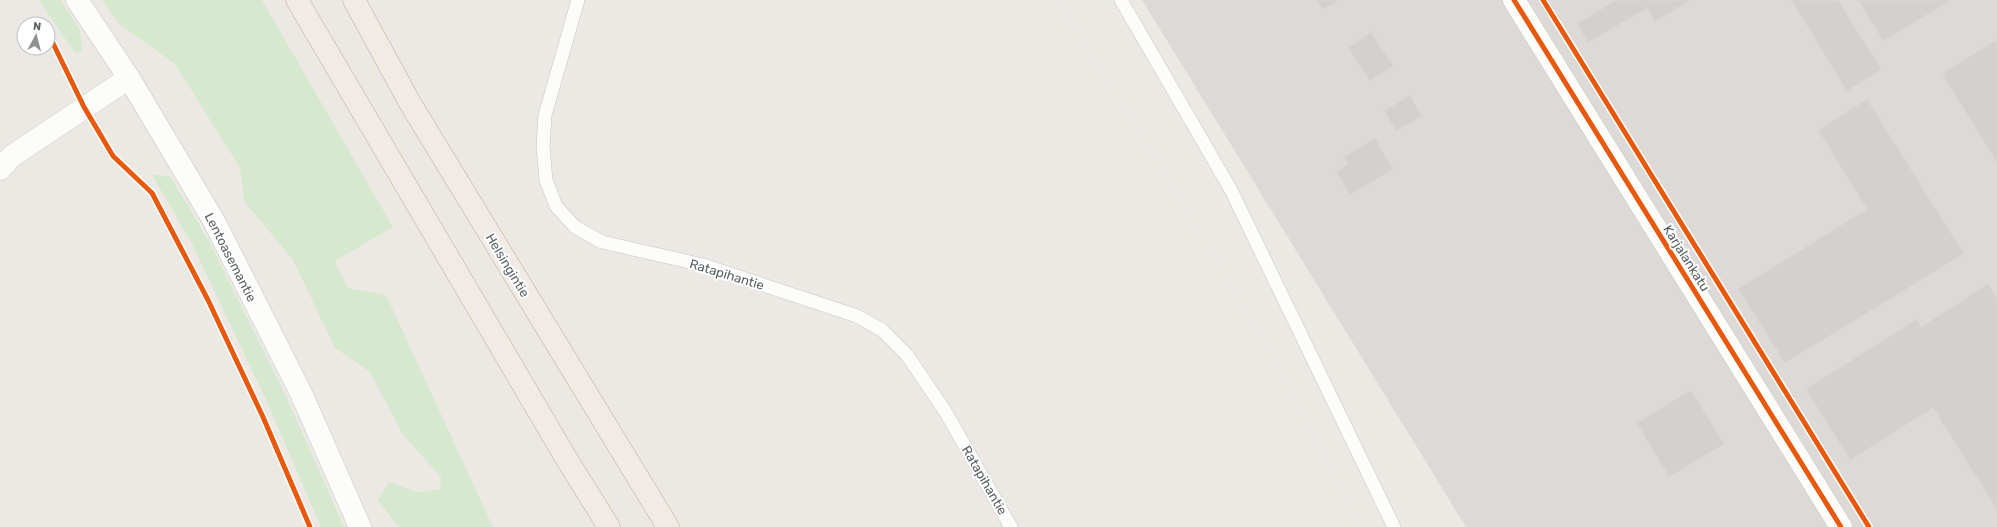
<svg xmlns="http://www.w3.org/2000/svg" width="1997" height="527" viewBox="0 0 1997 527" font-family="Rubik,sans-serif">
<rect width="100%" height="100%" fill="#ece9e5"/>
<path fill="#ddd9d6" d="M1142 0H1997V527H1466Z"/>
<path fill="#d6e9ce" d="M39 0H61L80 30 82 51 75 53Z
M102 0H262L393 227 335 261 348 288 386 295 493 527H402L396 524 378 500 389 482 416 492 440 489 441 477 403 435 370 372 335 348 293 260 244 201 240 168 175 64 119 24Z
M152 175 170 176 209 241 285 394 344 527H321L263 393 191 242Z"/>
<path fill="#d3d1cf" stroke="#dbd8d4" d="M1317 0H1340L1323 10Z
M1616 0H1691L1655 22 1647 8 1588 43 1577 24Z
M1791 0H1838L1882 70 1847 91Z
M1858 0H1952L1883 41Z
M1371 32 1393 66 1370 81 1348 48Z
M1996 40 1997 42V163L1942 74Z
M1410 95 1422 116 1396 131 1384 111Z
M1867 99 1964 254 1785 363 1738 289 1867 209 1818 130Z
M1375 138 1393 169 1350 195 1336 172 1348 164 1344 157Z
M1988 284 1997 298V510L1933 408 1850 460 1806 389 1917 319 1921 327Z
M1691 390 1724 444 1669 477 1637 423Z"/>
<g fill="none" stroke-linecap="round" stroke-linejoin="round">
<g stroke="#c7c7c6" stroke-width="14">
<path id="service" d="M578 0 545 115 543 146 546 180 556 206 575 227 602 242 703 265 857 316 882 330 907 355 945 411 1011 527
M1121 0 1231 190 1394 527"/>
</g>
<g stroke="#c7c7c6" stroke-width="23">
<path id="minor" d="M77 0 129 78 214 221 301 393 360 527
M0 169 12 156 129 78"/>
</g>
<g stroke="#c7c7c6" stroke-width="23">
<path id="tertiary" d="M1514 0 1841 527"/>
</g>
<g stroke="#c3aa92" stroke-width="23">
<path id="trunk" d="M297 0 566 458 609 527
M354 0 410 103 668 527"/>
</g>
<use href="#service" stroke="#fcfcfb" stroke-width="13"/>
<use href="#minor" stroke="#fcfcfb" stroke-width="22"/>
<use href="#tertiary" stroke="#fcfcfb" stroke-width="22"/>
<use href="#trunk" stroke="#f0ebe4" stroke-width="22"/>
<path stroke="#e2e2e2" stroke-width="3" stroke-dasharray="1 5" stroke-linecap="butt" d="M1058 0 1220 264 1363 527"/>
<g stroke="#fff" stroke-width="8">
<path id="cycleway" d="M1514 0 1841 527
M1543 0 1869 527
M48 33 84 107 113 156 152 193 208 300 263 417 310 527"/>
</g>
<use href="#cycleway" stroke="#e8590c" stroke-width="5"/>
</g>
<g text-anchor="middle" stroke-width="4" stroke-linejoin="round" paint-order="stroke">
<g font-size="13" fill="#5a6164" stroke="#fff">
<text transform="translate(231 257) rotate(63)" y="5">Lentoasemantie</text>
<text transform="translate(1687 258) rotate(58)" y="5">Karjalankatu</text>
<text transform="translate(508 265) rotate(59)" y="5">Helsingintie</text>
<text transform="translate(727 274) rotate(17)" y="5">Ratapihantie</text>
<text transform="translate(985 480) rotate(60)" y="5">Ratapihantie</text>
</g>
</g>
<g transform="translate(36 36) rotate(7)"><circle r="19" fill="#ffffff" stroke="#bdc0c1"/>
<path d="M0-3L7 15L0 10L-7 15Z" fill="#8d9191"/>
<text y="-6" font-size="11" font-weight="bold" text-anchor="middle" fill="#5a6164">N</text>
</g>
</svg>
